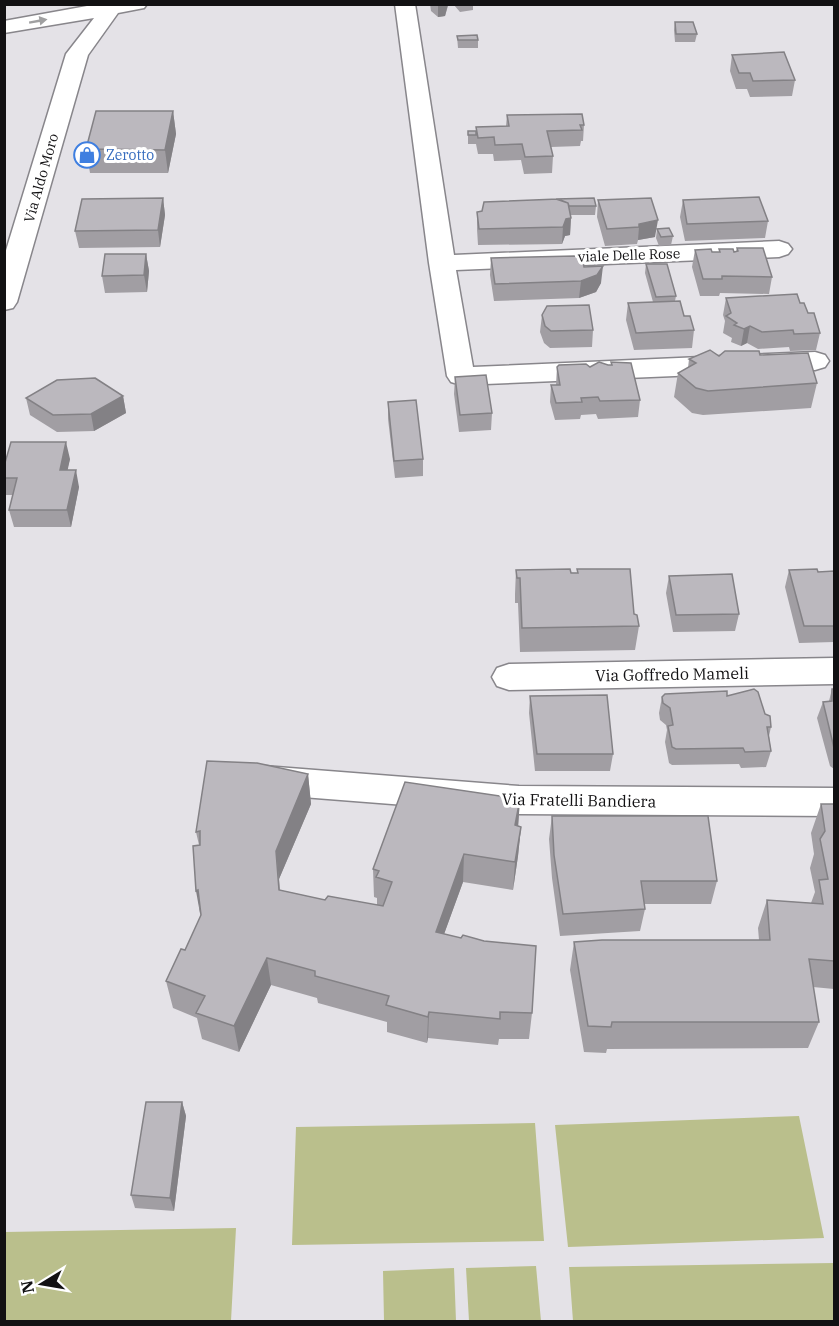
<svg xmlns="http://www.w3.org/2000/svg" width="839" height="1326" viewBox="0 0 839 1326" font-family="'IBM Plex Serif',serif">
<rect width="100%" height="100%" fill="#e4e2e7"/>
<path fill="#babf8c" d="M799 1116 824 1238 568 1247 555 1125Z
M535 1123 544 1241 292 1245 296 1127Z
M236 1228 231 1321H5V1232Z
M834 1263V1321H573L569 1267Z
M536 1266 541 1321H469L466 1268Z
M454 1268 456 1321H384L383 1271Z"/>
<g fill="none" stroke-linecap="round" stroke-linejoin="round">
<g stroke="#88868b" stroke-width="3">
<path id="minor" d="M98 4H147L144 8 118 13 88 55 17 302 13 308 4 310V257L66 54 94 18 4 33V21Z
M395 4H415L454 255 779 241 788 244 792 249 788 254 779 257 456 270 473 367 815 352 825 355 829 361 825 367 815 370 461 385 451 382 447 376 429 263Z
M834 658V684L509 690 497 686 492 677 497 668 509 664Z
M264 766 519 786 834 788V816L519 814 264 794 252 790 246 780 252 770Z"/>
</g>
<use href="#minor" fill="#fff" fill-rule="evenodd"/>
</g>
<path fill="#a19ea3" d="M430 4H473V10L460 12 454 5 448 6 445 16 438 17 431 11Z
M675 22 697 34 695 42H675L674 30Z
M457 36 478 40V48H458Z
M732 55 795 80 792 96 750 97 747 89H736L730 71Z
M173 111 176 134 168 173H90L86 149Z
M507 115 584 125 583 141H581L580 146 551 147 553 156 552 173 524 174 521 160 494 161 493 154H478L476 144H468V131H476V127L506 126Z
M163 198 165 215 160 247 79 248 75 231Z
M598 200 655 237 638 240 637 244 605 246 597 217Z
M683 200 768 221 765 238 685 241 680 217Z
M484 202 596 206 595 215H571L570 235 565 236 562 244 478 245 477 229V212L482 211Z
M657 229 673 236 671 245 659 246 656 238Z
M737 248 772 277 769 294 720 293 719 296H700L692 267 695 250 712 252H719V249L734 252H736Z
M146 254 149 271 147 292 105 293 102 276Z
M491 258 584 267 601 283 596 292 579 298 494 301 490 275Z
M646 264 676 296 675 301 694 330 692 348 634 350 626 320 628 303 653 302 645 273Z
M726 298 800 303 808 313 820 333 816 350 790 351 789 347 758 349 747 343 741 346 731 342 732 338 723 333 725 321 723 315Z
M542 315 593 330 592 347 550 348 544 343 540 332Z
M760 355 817 383 811 408 703 415 692 413 674 397 678 373 688 368 689 359 719 356Z
M611 362 640 400 638 417 598 419 596 414 581 415 580 419 555 420 550 402 551 385H556L557 367H590L608 365H611Z
M455 377 492 413 491 430 459 432 454 394Z
M123 396 126 413 94 431 57 432 30 415 26 398Z
M388 402 423 459V476L395 478 388 419Z
M70 459 67 470 79 487 71 527H14L9 510 13 495H6L4 488V466Z
M577 569 634 614 639 626 635 650 520 652 518 603H515V594L516 570 577 573Z
M789 570 818 572 834 571V642L799 643 785 587Z
M669 576 739 614 735 631 673 632 666 593Z
M832 689H834V769L830 766 817 718 823 702 829 701Z
M530 696 613 754 610 771H535L529 713Z
M727 696 765 714 771 727 769 736 771 751 766 767 741 768 739 764 672 765 669 763 665 742 667 730 666 725 660 720 659 713 662 697Z
M308 774 311 804 279 879 280 890 325 900 377 905V898L374 897 373 869 520 799 518 826 521 827 518 856 513 890 463 882 444 934 532 1013 529 1039H499L498 1045 428 1038 427 1043 387 1032V1022L318 1003 317 998 271 985 239 1052 202 1039 197 1018 173 1008 166 981 185 950 201 916 199 845 196 832Z
M821 804H834V989L813 987 819 1022 808 1048 607 1049 606 1053 584 1052 570 970 574 942 759 940 758 928 767 900 811 903 815 892 810 868 814 854 811 833Z
M552 816 717 881 711 904H644L645 909 640 931 560 936 552 878 549 839Z
M182 1102 186 1116 174 1211 135 1208 131 1195Z"/>
<path fill="#838185" d="M438 4H448L445 16 438 17Z
M173 111 176 134 168 173 165 150Z
M163 198 165 215 160 247 158 230Z
M571 218 570 235 565 236 562 244 563 227 566 219Z
M658 220 655 237 638 240 639 227V224Z
M146 254 149 271 147 292 144 275Z
M603 266 601 283 596 292 579 298 581 281Z
M750 326 747 343 741 346 744 329Z
M123 396 126 413 94 431 91 414Z
M66 442 70 459 64 487 60 470Z
M76 470 79 487 71 527 67 510Z
M308 774 311 804 279 879 283 918 276 851Z
M520 799 518 828 515 825Z
M521 827 518 856 513 890 515 862Z
M464 854 463 882 435 959 436 932Z
M198 890 201 919 196 891Z
M267 958 271 985 239 1052 234 1026Z
M429 1012 428 1038 427 1043 428 1017Z
M182 1102 186 1116 174 1211 170 1198Z"/>
<path fill="#bbb8be" stroke="#838185" stroke-width="1.5" d="M675 22H693L697 34H676Z
M477 35 478 40H458L457 36Z
M784 52 795 80 753 81 750 73H739L732 55Z
M96 111H173L165 150 86 149Z
M582 114 584 125H580L582 130 547 131 553 156 525 157 522 144 495 145 494 137 478 138 476 127 509 126 507 115Z
M468 131H476V135H468Z
M759 197 768 221 687 224 683 200Z
M163 198 158 230 75 231 82 199Z
M594 198 596 206H569L568 203 556 199Z
M651 198 658 220 639 224V227L607 229 598 200Z
M558 199 568 203 571 218 566 219 563 227 479 229 477 212 482 211 484 202Z
M669 228 673 236 661 237 657 229Z
M737 248H763L772 277 722 276V279H703L695 250 711 249 712 252H720L719 249H733L734 252 738 251Z
M105 254H146L144 275 102 276Z
M575 256 582 257 584 267 603 266 597 275 581 281 495 284 491 258Z
M646 264H667L676 296 656 297Z
M797 294 800 303H804L808 313H814L820 333 794 334 793 330 762 332 750 326 744 329 734 325 737 323 726 316 731 313 726 298Z
M680 301 684 316H690L694 330 636 333 628 303Z
M589 305 593 330 551 331 545 326 542 315 547 306Z
M710 350 719 356 725 351H759L760 355 808 353 817 383 708 391 696 388 678 373 696 363 689 359Z
M599 362 608 365H612L611 362 631 363 640 400 600 401 598 397 581 398 582 402 556 403 551 385H560L557 367 559 365 586 364 590 367Z
M486 375 492 413 460 415 455 377Z
M95 378 123 396 91 414 53 415 26 398 57 380Z
M416 400 423 459 394 461 388 402Z
M11 442H66L60 470H76L67 510H9L17 478H4V466Z
M570 569 571 573H578L577 569H630L634 614 637 615 639 626 522 628 520 578H517L516 570Z
M817 569 818 572 834 571V626H804L789 570Z
M732 574 739 614 676 615 669 576Z
M754 689 758 692 765 714 770 716 771 727H767L771 751 745 752 743 748 676 749 672 747 668 726 673 725 670 708 663 703 662 697 665 694 727 691V696Z
M832 689H834V748L823 702 832 701Z
M607 695 613 754H537L530 696Z
M207 761 257 763 308 774 276 851 279 890 325 900 328 896 383 906 392 882 376 877 379 871 373 869 405 782 520 799 515 825 521 827 515 862 464 854 436 932 461 938 463 935 484 941 536 946 532 1013 500 1012V1019L429 1012 428 1017 386 1005 389 996 315 976V971L267 958 234 1026 196 1013 205 996 166 981 181 949 185 950 201 915 198 890 196 891 193 846 200 845V831L196 832Z
M821 804H834V961L809 959 819 1022H612L611 1027 588 1026 574 942 602 940H770L767 900 823 904 819 880 828 879 820 839 825 831Z
M552 816H708L717 881H641L645 909 563 914 554 855Z
M146 1102H182L170 1198 131 1195Z"/>
<defs><path id="oneway-solid" d="M-6-.8H1V-3.2L6.5 0L1 3.2V.8H-6Z" transform="scale(1.5)"/></defs>
<use fill="#a0a0a1" href="#oneway-solid" transform="translate(38 21) rotate(-10)"/>
<defs>
<g id="shop-ring" transform="scale(1.35)"><circle r="9.5" fill="#fff" stroke="#3f7fe0" stroke-width="1.5"/><path d="M-5-2.5h2.3a2.7 3.5 0 0 1 5.4 0H5L5.5 6h-11ZM-1.5-2.5h3a1.5 2.3 0 0 0-3 0Z" fill="#3f7fe0"/></g>
</defs>
<g fill-rule="evenodd">
<use href="#shop-ring" x="87" y="155"/>
</g>
<g text-anchor="middle" stroke-width="6" stroke-linejoin="round" paint-order="stroke">
<g font-size="14" fill="#366cbe" stroke="#fff" text-anchor="start">
<text x="106" y="160">Zerotto</text>
</g>
<g font-size="14" fill="#121113" stroke="#fff">
<text transform="translate(41 178) rotate(-74)" y="5">Via Aldo Moro</text>
<text transform="translate(629 255) rotate(-2)" y="5">viale Delle Rose</text>
</g>
<g font-size="16" fill="#121113" stroke="#fff">
<text transform="translate(672 674) rotate(-1)" y="6">Via Goffredo Mameli</text>
<text transform="translate(579 800) rotate(1)" y="6">Via Fratelli Bandiera</text>
</g>
</g>
<rect width="839" height="1326" fill="none" stroke="#121113" stroke-width="12"/>
<g transform="translate(42 1284) rotate(259)" stroke="#ffffff" stroke-width="4.5" paint-order="stroke">
<path d="M0-4.5L10 22L0 15L-10 22Z" fill="#121113"/>
<text y="-9" font-size="16" font-weight="bold" text-anchor="middle" fill="#121113">N</text>
</g>
</svg>
